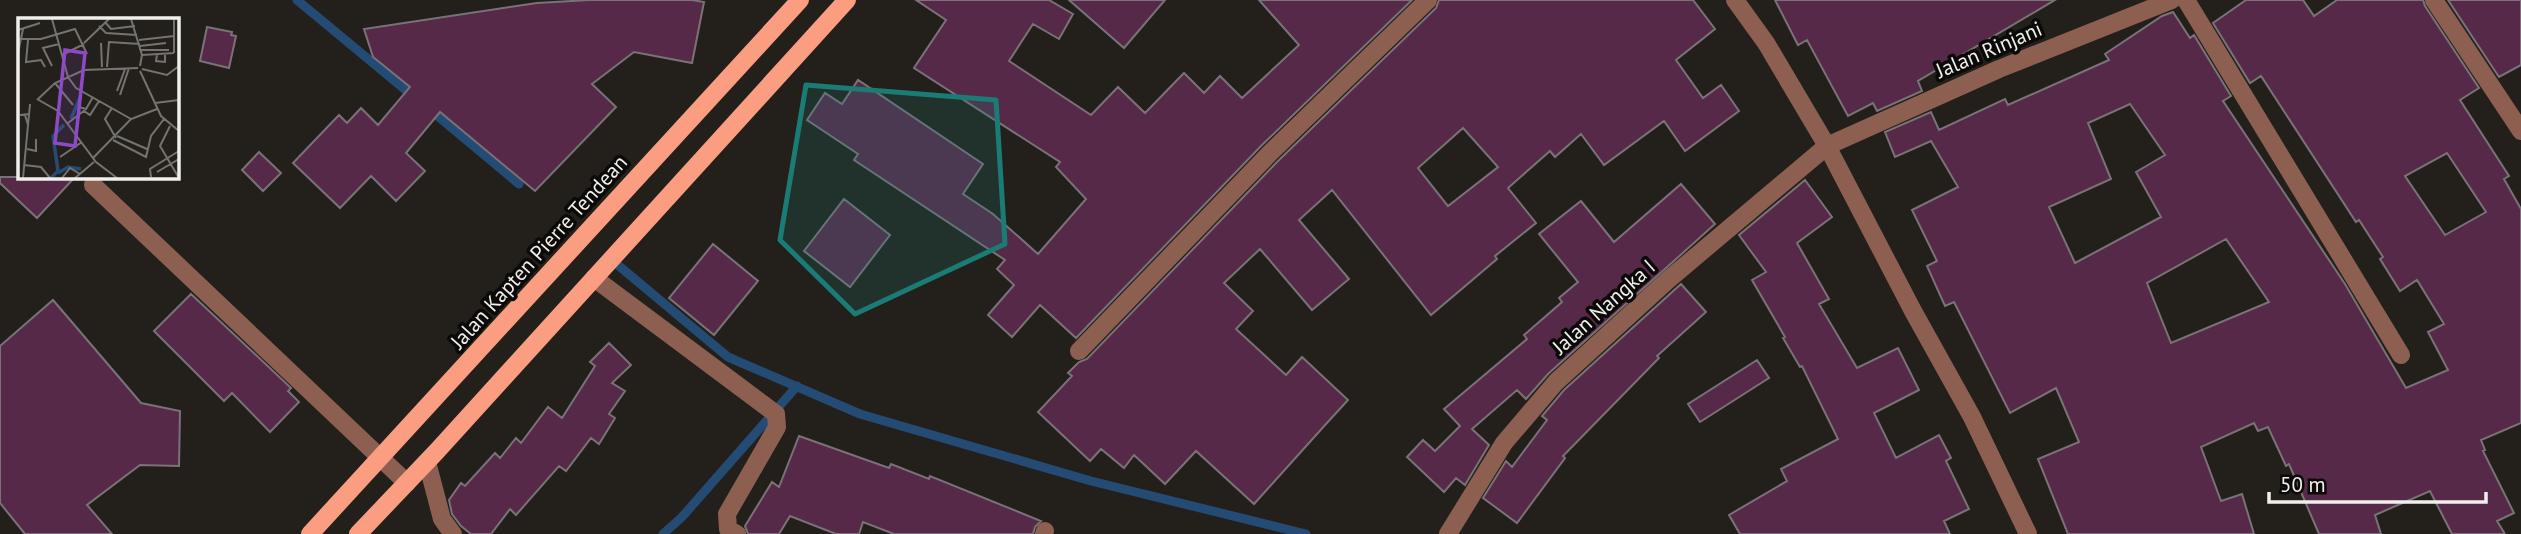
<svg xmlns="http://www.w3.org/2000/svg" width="2521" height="534" viewBox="0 0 2521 534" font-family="'PT Sans',sans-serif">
<rect width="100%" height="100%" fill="#23201b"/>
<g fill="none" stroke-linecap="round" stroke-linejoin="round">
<path stroke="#244b73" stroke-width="9" d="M297 0 414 97
M428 108 519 184
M613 261 728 357 860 414 1091 481 1306 534
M663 534 682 517 797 386"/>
</g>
<path fill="#572948" stroke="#797276" stroke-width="2" fill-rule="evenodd" d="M589 0H692L704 2 692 63 634 52 592 84 616 107 535 191 440 112 406 153 425 171 396 201 371 176 340 208 293 163 339 115 347 123 361 108 378 125 410 87 373 57 364 29 537 3Z
M916 0H1049L1073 14 1059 39 1033 24 1009 61 1091 115 1118 87 1145 113 1184 73 1204 93 1220 76 1242 98 1299 45 1259 0H1412L1262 145 1076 338 1040 305 1012 337 988 315 1014 285 997 269 1005 260 854 160 858 154 807 120 825 93 842 104 858 80 983 164 963 194 993 214 1038 254 1086 199 1056 167 1060 162 914 68 946 20Z
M1069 0H1165L1124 48Z
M1439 0H1693L1715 29 1676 60 1703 98 1721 85 1739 111 1685 151 1664 121 1604 165 1581 134 1555 157 1550 151 1508 188 1536 223 1495 256 1497 259 1431 315 1332 190 1299 220 1349 279 1312 310 1260 249 1224 283 1253 311 1236 329 1286 375 1302 357 1348 400 1326 424 1254 504 1196 451 1165 484 1134 455 1124 468 1101 449 1090 461 1038 412 1072 376 1068 373 1079 362 1087 359 1278 161 1436 8ZM1463 128 1498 167 1448 206 1418 168Z
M1775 0H2055L1918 81 1922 91 1877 111 1873 103 1848 116 1807 40 1798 45Z
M2246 0H2303L2314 16 2337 0H2423L2425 6 2479 88 2460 100 2509 176 2504 179 2521 209V423L2481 440 2485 450 2483 451 2514 513 2497 521 2505 534H2452L2430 491 2375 515 2381 534H2319L2289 464 2286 466 2268 427 2258 431 2254 423 2201 447 2221 501 2242 494 2254 534H2068L2038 459 2079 442 2056 388 2010 413 1954 302 1945 306 1927 266 1937 261 1912 210 1958 187 1931 141 1895 157 1885 132 1931 112 1939 130 2005 99 2008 105 2109 60 2105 54 2162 16 2173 12 2190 38 2194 35 2231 96 2223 101 2345 284 2406 388 2448 370 2428 332 2444 324 2417 280 2400 291 2380 259 2383 257 2359 220 2356 222 2261 76 2250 83 2213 23ZM2130 104 2165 155 2136 172 2161 217 2075 263 2049 207 2111 179 2088 123ZM2447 153 2486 212 2445 235 2405 176ZM2226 239 2269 302 2171 343 2147 283Z
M2448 0H2521V65L2499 77Z
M207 27 232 32 231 35 236 36 229 68 200 61Z
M259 152 281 173 263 191 242 170Z
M0 177H75L37 218 0 183Z
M1805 180 1832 217 1797 243 1829 299 1819 304 1857 368 1898 348 1919 390 1874 413 1896 458 1939 435 1951 458 1946 461 1969 509 1944 521 1950 534H1740L1729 515 1787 481 1781 469 1838 439 1802 366 1800 367 1783 338 1785 337 1752 280 1766 272 1739 235Z
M1681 184 1715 224 1548 374 1526 399 1517 390 1472 429 1489 445 1465 485 1456 478 1444 492 1407 457 1423 440 1435 451 1460 426 1444 409 1527 339 1524 335 1562 302 1559 298 1578 282 1539 234 1581 201 1614 242Z
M844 199 890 235 850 287 804 251Z
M713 244 758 281 714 335 669 298Z
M1681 284 1706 312 1657 356 1659 358 1563 456 1565 458 1517 523 1483 498 1506 461 1512 467 1547 420 1542 416 1564 390Z
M191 294 291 388 288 391 299 402 270 432 232 393 224 401 154 331Z
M53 300 141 403 180 411 179 466 140 465 87 505 112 534H25L0 503V346Z
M609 343 631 365 612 383 625 391 609 414 615 418 599 444 591 438 566 471 559 466 516 515 510 509 491 534H471L461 526 452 514 449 500 461 483 465 486 495 453 500 458 516 438 521 443 548 407 562 418 595 366 590 362Z
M1757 360 1769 378 1700 422 1688 404Z
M799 436 889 468 891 464 929 479 930 476 1041 521 1035 527 1033 534H894L863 522 859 534H836L790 516 779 534H748L745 526 772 482 779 487Z"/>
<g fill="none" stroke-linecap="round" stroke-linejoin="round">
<path stroke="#8c5f51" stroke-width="18" d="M1735 0 1766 43 1827 146 1913 311 1972 417 2028 534
M2186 0 2401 355
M2434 0 2521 131
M93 185 407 483
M594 278 776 414 777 427 727 514 728 529 737 534
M1079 351 1270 153 1428 0
M427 462 442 519 453 534
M1044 534 1045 531
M1448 534 1504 443 1556 382 1669 279 1827 146 1999 69 2172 0"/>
<path stroke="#fa9d80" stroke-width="18" d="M310 534 800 0
M358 534 437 451 847 0"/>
</g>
<path fill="#1a7c74" fill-opacity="0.2" stroke="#1a7c74" stroke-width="5" stroke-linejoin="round" d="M806 85 996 100 1005 244 855 314 780 240Z"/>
<g text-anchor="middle" stroke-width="7" stroke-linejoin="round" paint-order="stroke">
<g font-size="21" fill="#f1efec" stroke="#0b0a08">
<text transform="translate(1989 50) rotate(-23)" y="7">Jalan Rinjani</text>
<text transform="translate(539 252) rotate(-48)" y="7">Jalan Kapten Pierre Tendean</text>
<text transform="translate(1604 307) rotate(-42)" y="7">Jalan Nangka I</text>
</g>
</g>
<g transform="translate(18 18)">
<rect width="161" height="161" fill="#23201b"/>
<path fill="none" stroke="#244b73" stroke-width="3.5" d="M53 101 63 77M40 155 50 149 63 151M33 160 40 153 35 118 46 107"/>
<path fill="none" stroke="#75736f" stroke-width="2" d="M34 1 50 59 58 70 113 101M113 1 124 37 122 48M87 4 93 11 117 8M81 8 88 15 119 17M0 12 22 5M0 21H23L57 11 69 36M10 22 8 44 23 42 27 49M121 22 156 18M66 25 91 1M83 25 84 49M122 28 148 25M123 32H151M0 35 5 11M156 35V1M44 37 66 26M124 37 156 35M139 37 138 43 147 44V37M34 48 25 30 41 26M89 49 91 24 122 26M124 51 149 57 161 48M122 53 143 98 161 113M37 65 55 87M99 73 107 51M102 77 111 50M19 81 40 93 78 144 99 160M19 82 37 65 66 52 120 50M137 85 161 82M61 89 68 91 75 79M94 90 87 101 98 120M66 93 72 97 81 83M50 105 67 92M10 107 7 97H2L11 96M152 108 142 128 161 160M99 118 129 131M95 122 128 139 133 118 146 101M9 131 18 133V121M42 139 64 124M75 140 113 101 139 91M6 147 23 149 32 160M139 154 161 141M133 159 132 151 161 133M5 160 12 86M44 160 52 150 62 156M57 160 76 144"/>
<path fill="#8d49c6" fill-opacity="0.15" stroke="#8d49c6" stroke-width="3.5" d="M47 32 67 35 57 128 37 125Z"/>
<rect width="161" height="161" fill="none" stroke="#f1efec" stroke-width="3.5"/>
</g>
<path d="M2269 492v10h217v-10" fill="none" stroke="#f1efec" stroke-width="3.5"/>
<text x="2280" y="492" font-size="21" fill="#f1efec" stroke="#0b0a08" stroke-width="5" paint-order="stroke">50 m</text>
</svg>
